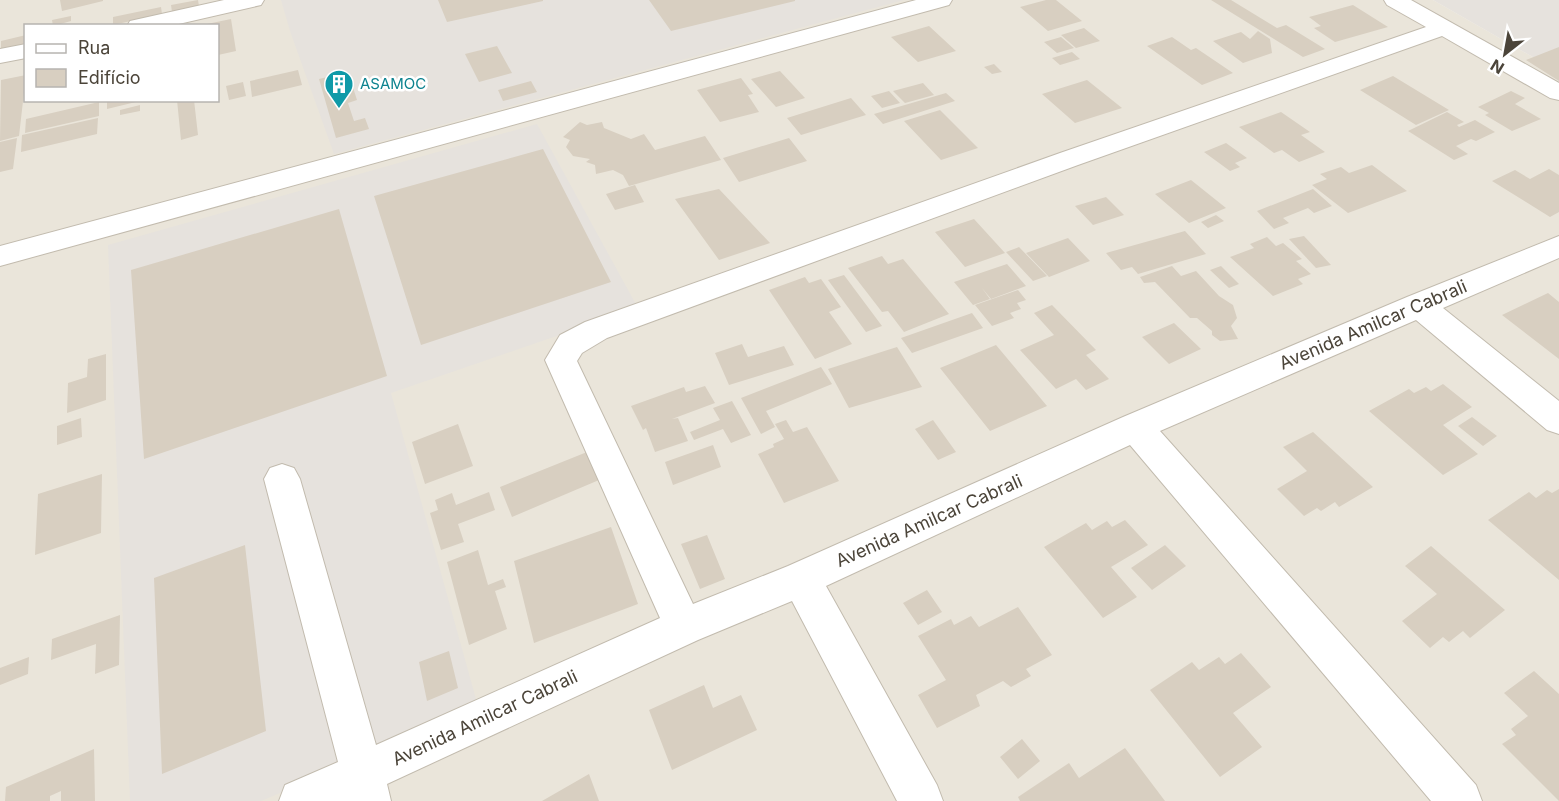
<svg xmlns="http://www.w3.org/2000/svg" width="1559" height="801" viewBox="0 0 1559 801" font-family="Inter,sans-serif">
<rect width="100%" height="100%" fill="#f6f3ec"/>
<path fill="#eae5da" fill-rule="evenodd" d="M0 0H1433L1559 72V801H0ZM26 26H218V100H26Z"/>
<path fill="#e6e2dd" d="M281 0H904L334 154 290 31Z
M1433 0H1559V72Z
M537 124 638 308 391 393 479 710 261 801H130L108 245Z"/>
<path fill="#d8cfc1" d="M60 0H103V1L62 11Z
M198 0 199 6 172 12 171 5Z
M438 0H543V1L447 22Z
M649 0H795V1L671 31Z
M1046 0H1056L1082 21 1048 31 1020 7Z
M1211 0H1231L1277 28 1286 25 1325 49 1303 57Z
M1353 5 1388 27 1335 42 1314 28 1321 26 1309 17Z
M161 7 162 14 113 25V17Z
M71 16V21L53 26 52 20Z
M231 19 236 51 218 55V26L207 24Z
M929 26 956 51 918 62 891 37Z
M1084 28 1100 41 1076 48 1061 35Z
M1258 31 1270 39 1272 53 1243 63 1213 41 1241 32 1250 39Z
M26 35V44L1 49V41Z
M1061 37 1074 48 1057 53 1044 42Z
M1172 37 1191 50 1196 48 1233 73 1202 85 1147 46Z
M497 46 512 73 479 82 465 54Z
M1559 47V81L1526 60Z
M1072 52 1080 59 1060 65 1052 58Z
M994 64 1002 72 992 74 984 67Z
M298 70 302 85 252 97 250 81Z
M780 71 805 98 776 107 751 79Z
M348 72 357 100 348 103 354 121 365 118 369 129 336 138 319 79Z
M26 75 19 136 0 141 1 80Z
M1393 76 1449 110 1416 125 1360 90Z
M741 78 753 94 748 95 759 112 720 122 697 90Z
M1087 80 1122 108 1075 123 1042 94Z
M531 81 537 92 503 101 498 90Z
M243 82 246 96 229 100 226 86Z
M923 83 934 95 905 103 893 91Z
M889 91 900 103 882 108 871 96Z
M1511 91 1525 98 1515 104 1541 119 1512 131 1485 115 1489 113 1478 107Z
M946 93 955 101 883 124 874 114Z
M851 98 866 115 801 135 787 118Z
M107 100H140V101L107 109Z
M177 100H194L198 135 181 140Z
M99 102V116L25 133 26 119Z
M140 105V111L120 115V110Z
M940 110 978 148 941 160 904 121Z
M1281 112 1310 132 1301 135 1325 152 1299 162 1282 150 1274 153 1239 127Z
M1447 112 1464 122 1457 125 1459 127 1475 120 1495 132 1476 141 1471 139 1456 146 1468 154 1454 160 1408 131Z
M98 118 97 134 21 152 22 135Z
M580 122 587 125 602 122 604 128 631 139 644 134 655 150 705 136 721 160 629 186 623 175 613 170 596 174 595 165 586 162 590 159 573 156 566 147 570 140 563 137Z
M17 138 13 169 0 172V142Z
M789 138 807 161 739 182 723 158Z
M1226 143 1247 158 1235 163 1240 167 1230 171 1204 152Z
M543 149 611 282 421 345 374 196Z
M1372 165 1407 191 1348 213 1312 185 1327 179 1320 174 1341 167 1349 173Z
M1549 169 1559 175V212L1550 217 1492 181 1515 170 1530 179Z
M1191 180 1226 208 1189 223 1155 194Z
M635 185 644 202 615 210 606 194Z
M719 189 770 243 719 260 675 199Z
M1313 189 1332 206 1314 213 1308 208 1283 218 1289 223 1274 229 1257 211Z
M1106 197 1124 215 1093 225 1075 206Z
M339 209 387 376 144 459 131 270Z
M1216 215 1224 221 1208 228 1201 222Z
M974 219 1005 253 965 267 935 232Z
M1185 231 1206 254 1138 274 1132 267 1121 270 1106 253Z
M1304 236 1331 265 1316 268 1289 239Z
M1267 237 1276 246 1283 243 1302 259 1296 261 1311 274 1298 279 1303 284 1273 296 1230 257 1254 248 1250 244Z
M1068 238 1090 261 1049 277 1026 253Z
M1019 247 1047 276 1033 281 1006 252Z
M882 256 888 264 903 259 949 314 904 332 888 311 882 312 848 268Z
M1007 264 1026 286 991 299 982 288 990 299 973 305 954 282Z
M1172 266 1181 276 1196 271 1219 296 1233 305 1237 318 1231 326 1238 339 1220 341 1212 335V331L1197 318H1190L1155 282 1144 283 1140 277Z
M1221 266 1239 284 1229 288 1210 270Z
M844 275 882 326 866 332 828 280Z
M805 277 809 283 821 279 841 307 829 312 852 344 815 359 769 290Z
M1018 290 1026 300 1017 303 1021 309 1010 313 1014 318 992 326 975 305Z
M1548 293 1559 302V359L1502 315Z
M1052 305 1096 350 1086 355 1109 379 1086 390 1076 379 1056 389 1020 350 1054 335 1034 313Z
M972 313 983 328 912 353 901 338Z
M1174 323 1201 349 1169 364 1142 337Z
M742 344 748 357 784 346 794 365 729 385 715 353Z
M996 345 1047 406 990 431 940 368Z
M897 347 922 387 849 408 828 369Z
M106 354V400L67 413 68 383 87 377 88 359Z
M821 367 832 384 766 411 775 427 761 434 741 398Z
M1443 384 1472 407 1443 425 1478 454 1443 475 1369 411 1409 389 1414 393 1426 387 1431 391Z
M705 386 715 403 672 419 678 418 688 441 655 452 646 428 643 430 631 406 684 387 686 392Z
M732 401 751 435 731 443 723 429 694 440 690 432 720 420 713 408Z
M1472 417 1497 436 1483 446 1458 426Z
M81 418 82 437 57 445V426Z
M786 420 793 432 807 427 839 481 784 503 758 454 774 447 773 444 784 439 775 424Z
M933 420 956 452 938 460 915 429Z
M458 424 473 466 425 484 412 442Z
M1313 432 1373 487 1339 507 1335 502 1321 511 1317 508 1304 516 1277 489 1307 471 1283 447Z
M713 445 721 467 673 485 665 462Z
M587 452 599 480 512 517 500 487Z
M102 474 101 533 35 555 38 494Z
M1559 489V580L1488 520 1529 492 1536 498 1547 490 1552 493Z
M489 492 495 510 458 524 464 542 441 550 430 513 438 510 435 500 452 493 456 505Z
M1125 520 1148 545 1111 567 1137 597 1103 618 1044 547 1086 523 1092 530 1107 521 1112 527Z
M611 527 638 604 534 643 514 561Z
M707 535 725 579 700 589 681 544Z
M245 545 266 731 162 774 154 578Z
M1165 545 1186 566 1152 590 1131 568Z
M1431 546 1505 610 1470 638 1463 631 1449 642 1443 637 1430 648 1402 621 1437 594 1405 566Z
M478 550 488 585 503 579 506 587 495 591 507 629 469 645 447 562Z
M927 590 942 612 918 625 903 603Z
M1018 607 1052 655 1026 669 1031 676 1011 687 1003 681 976 695 980 706 937 728 918 695 946 680 918 636 951 619 954 625 971 616 979 627Z
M120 615 119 665 95 674 96 644 51 660 52 639Z
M449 651 458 688 427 701 419 662Z
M1241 653 1271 687 1233 713 1262 747 1220 777 1150 690 1192 662 1199 670 1219 657 1225 664Z
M29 657 28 674 0 685V668Z
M1534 671 1559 694V801L1502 744 1516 735 1511 729 1528 716 1504 693Z
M704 685 713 708 741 695 757 730 672 770 649 710Z
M1022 739 1040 761 1018 779 1000 757Z
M1125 748 1165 801H1020L1018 797 1069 763 1079 778Z
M94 749 95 801H61V791L50 796V801H5L6 787Z
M589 774 599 801H542Z"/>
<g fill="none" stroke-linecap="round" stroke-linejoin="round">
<g stroke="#c2bbae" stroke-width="2">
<path id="minor" d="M224 0H264L261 5 170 26H127L130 21Z
M916 0H952L949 5 0 266V246Z
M1384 0H1411L1559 83V100L1550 98 1442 36 1078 165 607 338 582 353 577 361 693 604 788 566 1123 417 1407 297 1559 236V258L1443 308 1559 401V434L1547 430 1416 320 1160 431 1476 785 1482 801H1431L1130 445 826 586 937 785 943 801H897L792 601 698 640 387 784 391 801H279L285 785 338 762 264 479 270 468 282 464 294 468 300 479 376 745 660 618 545 360 560 335 585 322 1060 153 1426 27 1387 5Z
M26 44V58L0 63V49Z"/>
</g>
<use href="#minor" fill="#fff" fill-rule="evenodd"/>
</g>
<defs>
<g id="building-pin" transform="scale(1.5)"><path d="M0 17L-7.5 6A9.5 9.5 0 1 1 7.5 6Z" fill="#0f9aa8" stroke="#fff"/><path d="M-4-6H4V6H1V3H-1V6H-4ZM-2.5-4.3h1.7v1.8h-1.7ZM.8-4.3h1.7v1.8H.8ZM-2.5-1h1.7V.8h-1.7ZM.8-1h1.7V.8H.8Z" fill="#fff"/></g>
</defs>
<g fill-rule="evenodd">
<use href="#building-pin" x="339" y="84"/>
</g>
<g text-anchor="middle" stroke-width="5" stroke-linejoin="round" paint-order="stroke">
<g font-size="15" fill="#0d838f" stroke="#fff" text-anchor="start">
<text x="360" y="89">ASAMOC</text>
</g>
<g font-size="18" fill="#4b4439" stroke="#fff">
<text transform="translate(1373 325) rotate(-23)" y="6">Avenida Amilcar Cabrali</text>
<text transform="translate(929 521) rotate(-24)" y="6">Avenida Amilcar Cabrali</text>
<text transform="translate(485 718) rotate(-25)" y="6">Avenida Amilcar Cabrali</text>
</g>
</g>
<rect x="24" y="24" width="195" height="78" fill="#ffffff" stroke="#b7b4b0" stroke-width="1.5"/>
<rect x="36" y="44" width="30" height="9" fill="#ffffff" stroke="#b7b4b0" stroke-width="1.5"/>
<text x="78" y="54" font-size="18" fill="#4b4439">Rua</text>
<rect x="36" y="69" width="30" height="18" fill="#d8cfc1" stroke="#b7b4b0" stroke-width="1.5"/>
<text x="78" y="84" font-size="18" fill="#4b4439">Edifício</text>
<g transform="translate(1505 54) rotate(211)" stroke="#ffffff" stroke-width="4.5" paint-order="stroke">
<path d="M0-4.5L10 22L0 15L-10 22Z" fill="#4b4439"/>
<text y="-9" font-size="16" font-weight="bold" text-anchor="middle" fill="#4b4439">N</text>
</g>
</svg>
